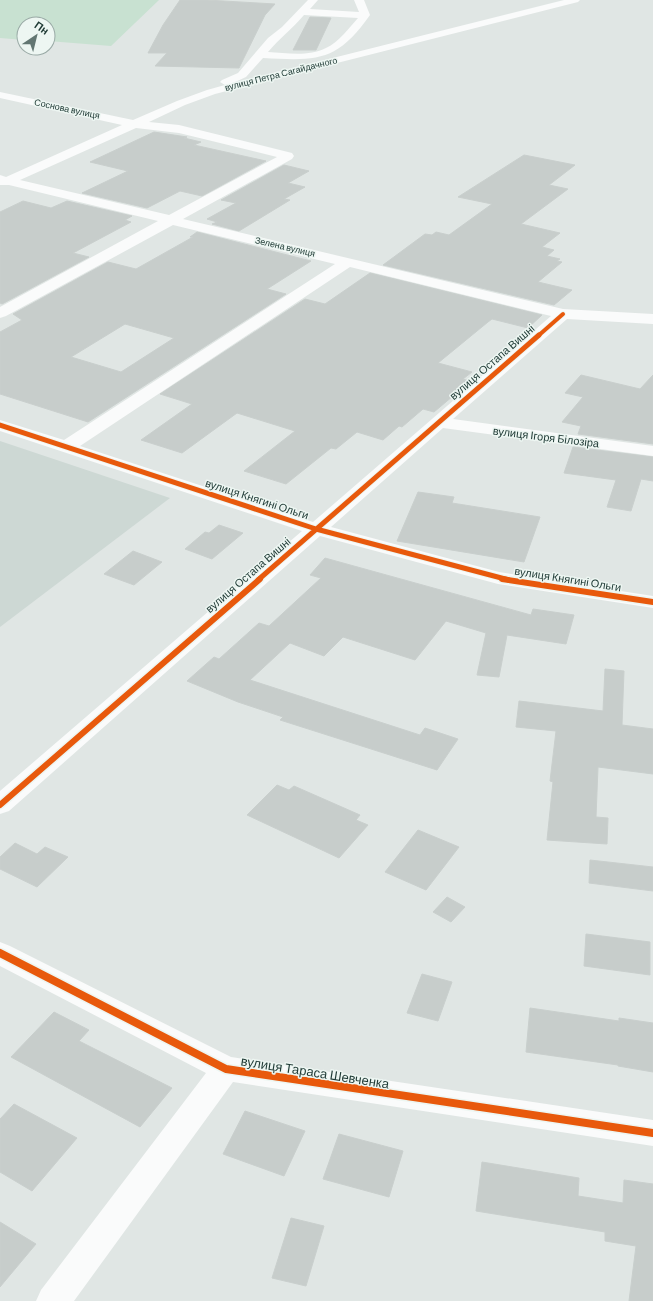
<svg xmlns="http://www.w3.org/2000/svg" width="653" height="1301" viewBox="0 0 653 1301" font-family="Barlow,sans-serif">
<rect width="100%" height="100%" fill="#e0e6e4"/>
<path fill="#cdd8d4" d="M0 441 170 498 0 627Z"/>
<path fill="#c8e1d1" d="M0 0H159L111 46 48 41V24H24V40L0 38Z"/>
<path fill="#c7cdcb" stroke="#c9cfcd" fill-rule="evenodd" d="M180 0H207L275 4 265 15 239 68 155 66 167 53H148L163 25Z
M310 17 331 18 316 50H293Z
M154 132 187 137 184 138 201 142 194 145 266 161 202 196 180 191 147 208 82 193 128 171 90 162Z
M524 155 575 165 549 185 568 189 521 224 560 233 542 247 554 250 547 256 560 259 557 261 562 262 538 282 572 290 554 305 383 265 425 234 432 235 436 232 449 235 492 204 458 197Z
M284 165 309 171 288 183 305 187 284 199 290 200 239 231 212 224 217 222 207 219 236 203 221 200Z
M23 201 51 208 67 201 132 216 125 220 131 222 73 253 89 257 2 304 0 303V212Z
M197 232 311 261 267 289 286 294 88 422 0 394V332L22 320 13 314 108 262 136 269 193 237H190ZM125 324 174 338 121 372 71 357Z
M370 273 542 315 528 328 492 319 488 322 438 363 472 372 463 379 472 382 455 397 453 396 434 412 423 409 402 427 399 426 383 440 357 432 336 449 331 448 286 484 244 471 295 431 237 413 182 453 141 440 192 404 160 394 305 299 325 304Z
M581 375 640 389 653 375V444L578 434 581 426 562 422 583 397 565 393Z
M573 447 653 457V481L641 479 631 511 607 507 616 480 564 473Z
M418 492 454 497 452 503 540 517 524 562 397 541Z
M219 525 243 533 212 559 185 549 205 532 209 533Z
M133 551 162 562 134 585 104 574Z
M325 558 531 615 533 609 574 615 566 644 507 635 499 677 477 675 486 633 446 621 415 660 343 637 324 656 290 643 250 680 420 735 425 728 458 739 437 770 280 720 283 717 238 702 187 681 214 657 219 659 259 623 269 626 321 578 310 575Z
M605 669 624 671 622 725 653 729V774L598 767 596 817 608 818 607 844 547 840 553 782 550 781 556 731 516 727 519 701 603 711Z
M277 785 289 790 294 786 360 815 356 820 368 825 339 858 247 815Z
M418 830 459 847 426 890 385 872Z
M15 843 37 854 45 847 68 857 37 887 0 869V857Z
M590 860 653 867V891L589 883Z
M447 897 465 907 451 922 433 912Z
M586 934 650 942V975L584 966Z
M422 974 452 982 438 1021 407 1013Z
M530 1008 619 1021V1018L653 1023V1072L618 1066V1065L526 1052Z
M54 1012 89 1030 79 1041 172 1088 140 1127 11 1057Z
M14 1104 77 1138 32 1191 0 1172V1119Z
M245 1111 305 1131 284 1176 223 1154Z
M339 1134 403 1151 389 1197 323 1179Z
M482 1162 579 1178 578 1196 623 1203 624 1180 653 1184V1301H629L636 1246 605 1241V1232L476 1211Z
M291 1218 324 1226 306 1286 272 1278Z
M0 1222 36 1244 0 1287Z"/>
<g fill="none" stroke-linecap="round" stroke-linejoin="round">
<path fill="#fafbfb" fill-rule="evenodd" d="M308 0H318L310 9 359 12 354 0H364L370 15C337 62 317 61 263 58L246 77 233 83 564 0H580L578 2 215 94 185 105 149 122 179 125 292 153 294 156 292 159 183 219 563 309 653 314V324L567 319 453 419 653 446V456L443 428 331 527 499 572 653 596V608L498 584 320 536 9 811 0 814V791L302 531 0 431V420L64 440 335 264 173 225 6 316 0 318V307L158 221 9 185H0V175L6 177 122 125 0 98V92L133 120 177 101 207 90 225 85 220 82 222 80 238 73 268 38 282 27ZM304 15 358 18C349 28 339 42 326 48 309 57 286 53 268 52 279 39 293 28 304 15ZM136 128 179 133 277 157 169 215 20 180ZM350 267 551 316 313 522 80 446Z
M0 942 10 946 231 1057 653 1120V1146L233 1082 74 1301H36L41 1290 206 1073 0 966Z"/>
<g stroke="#edf6f2" stroke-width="5.5">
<path id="cycleway-far3" d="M538 336 563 314"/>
</g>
<g stroke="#edf6f2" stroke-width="7">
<path id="cycleway-far2" d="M0 425 316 529 509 580
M258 580 539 335"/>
</g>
<g stroke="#edf6f2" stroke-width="9">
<path id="cycleway-far1" d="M502 579 653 602
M0 805 260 579"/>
</g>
<g stroke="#edf6f2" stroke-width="11">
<path id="cycleway" d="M0 953 226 1069 653 1133"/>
</g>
<use href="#cycleway-far3" stroke="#e8590c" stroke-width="4"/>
<use href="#cycleway-far2" stroke="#e8590c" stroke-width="5"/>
<use href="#cycleway-far1" stroke="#e8590c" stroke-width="6"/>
<use href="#cycleway" stroke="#e8590c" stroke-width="8"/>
</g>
<g text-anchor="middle" stroke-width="3" stroke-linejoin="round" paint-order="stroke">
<g font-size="9" fill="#1e3934" stroke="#edf6f2">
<text transform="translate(281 74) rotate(-14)" y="3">вулиця Петра Сагайдачного</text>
<text transform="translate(67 109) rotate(12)" y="3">Соснова вулиця</text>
<text transform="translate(285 247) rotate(13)" y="3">Зелена вулиця</text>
</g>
<g font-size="11" fill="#1e3934" stroke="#edf6f2">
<text transform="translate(492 362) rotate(-41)" y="4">вулиця Остапа Вишні</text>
<text transform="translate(546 437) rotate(7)" y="4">вулиця Ігоря Білозіра</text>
<text transform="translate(257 499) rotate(18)" y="4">вулиця Княгині Ольги</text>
<text transform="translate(248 575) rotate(-41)" y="4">вулиця Остапа Вишні</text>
<text transform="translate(568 579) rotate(9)" y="4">вулиця Княгині Ольги</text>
</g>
<g font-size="13" fill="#1e3934" stroke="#edf6f2">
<text transform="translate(315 1072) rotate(9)" y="5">вулиця Тараса Шевченка</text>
</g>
</g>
<g transform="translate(36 36) rotate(35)"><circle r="19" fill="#edf6f2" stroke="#9aaaa6"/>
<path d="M0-3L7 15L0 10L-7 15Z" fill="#627672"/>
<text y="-6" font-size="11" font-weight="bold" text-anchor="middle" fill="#1e3934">Пн</text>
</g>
</svg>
